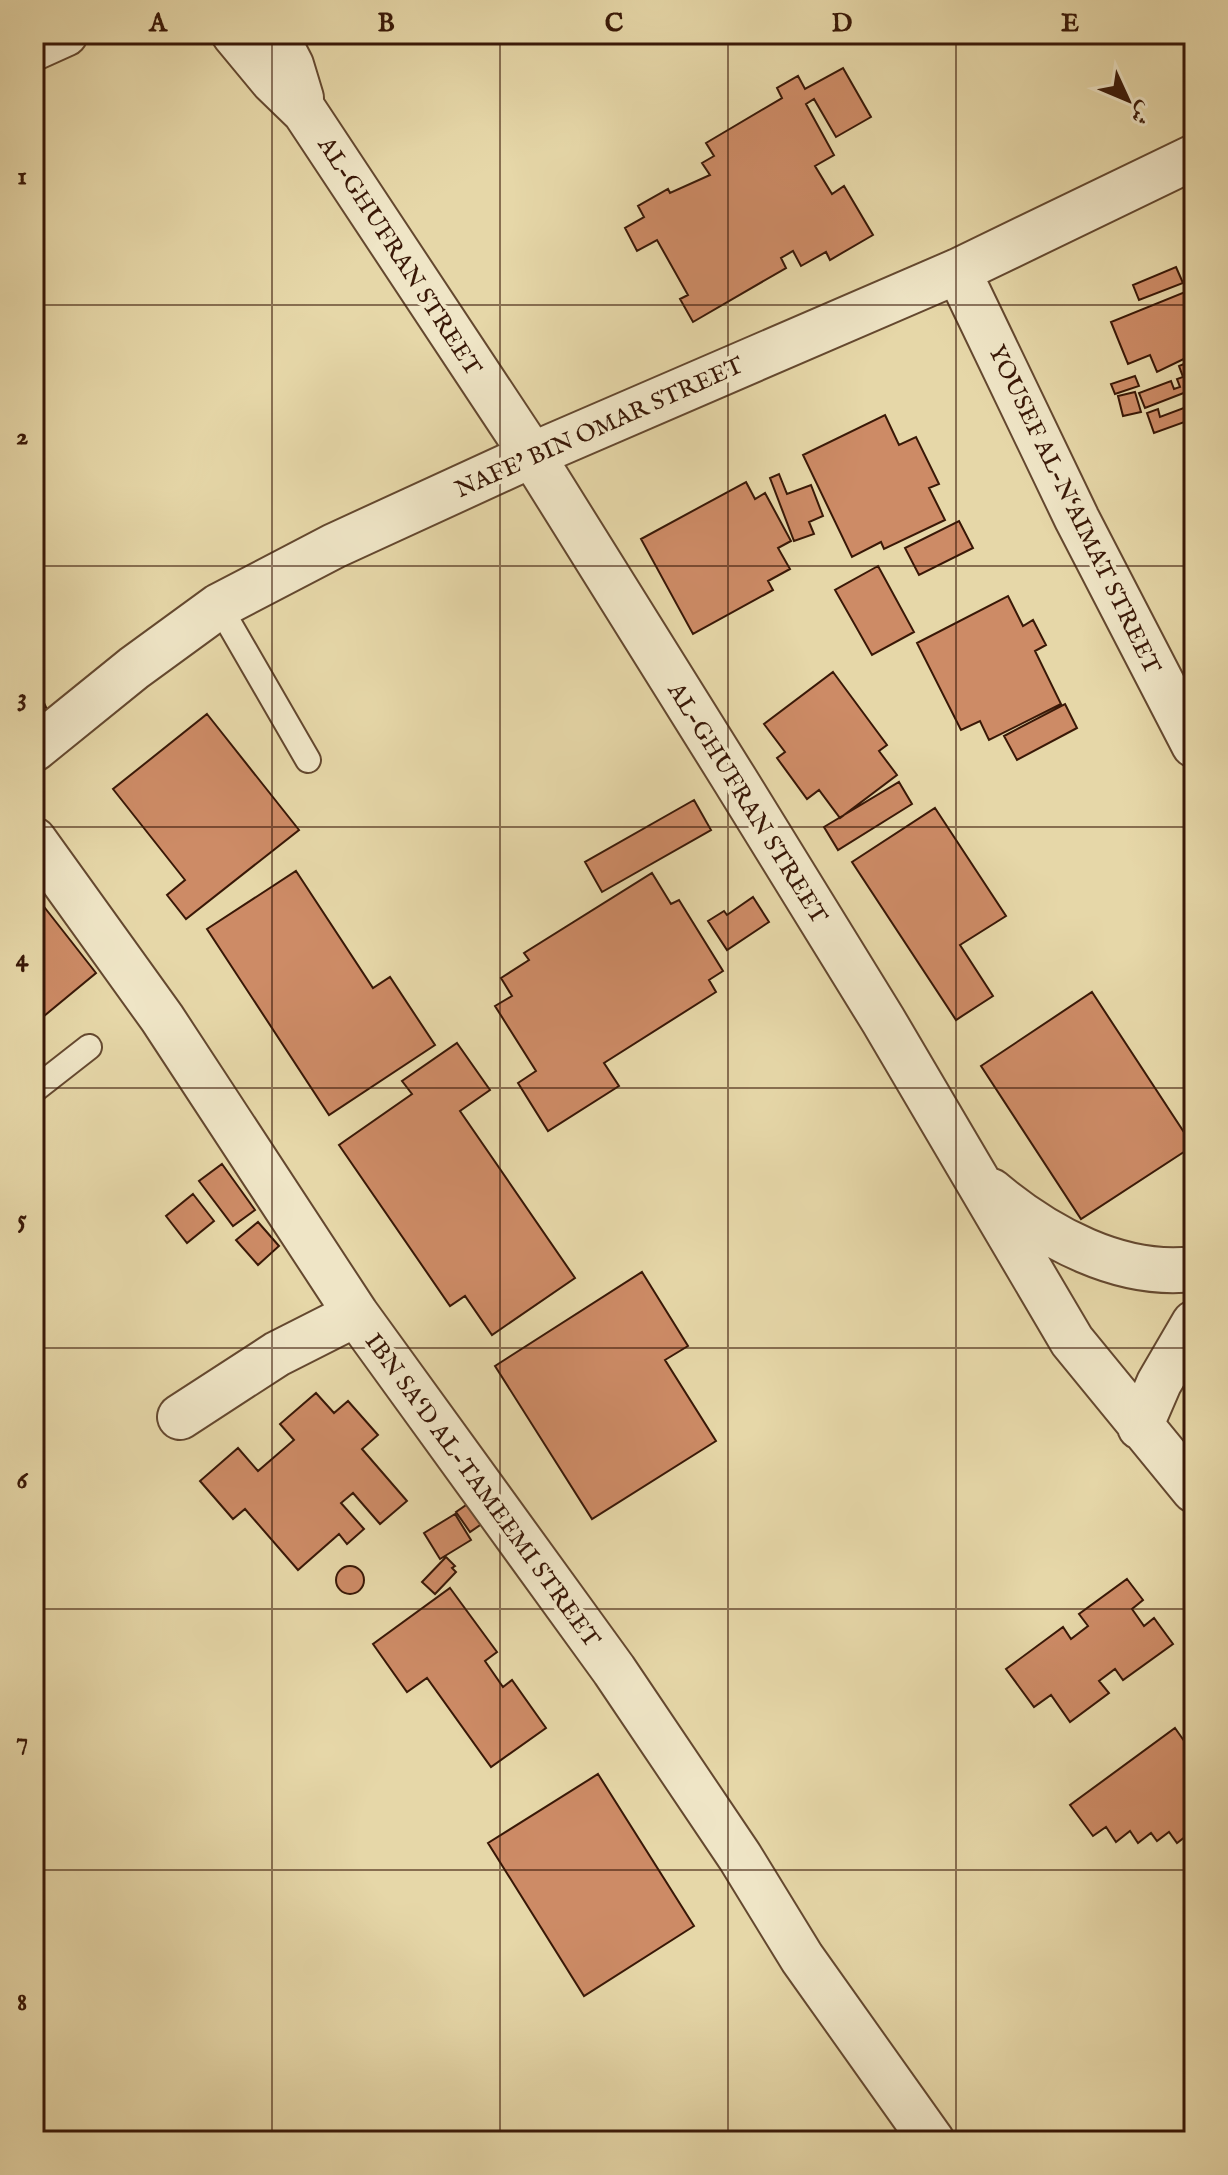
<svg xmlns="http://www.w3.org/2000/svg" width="1228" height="2175" viewBox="0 0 1228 2175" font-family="'IM FELL English',Amiri,serif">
<rect width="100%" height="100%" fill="#e6d7a8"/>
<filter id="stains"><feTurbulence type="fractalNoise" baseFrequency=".0025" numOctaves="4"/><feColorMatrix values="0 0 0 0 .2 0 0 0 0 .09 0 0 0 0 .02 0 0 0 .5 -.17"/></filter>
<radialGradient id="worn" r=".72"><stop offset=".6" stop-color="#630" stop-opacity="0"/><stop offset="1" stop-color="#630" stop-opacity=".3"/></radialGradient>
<path fill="#cd8b66" stroke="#391807" stroke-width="2" d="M843 68 871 117 836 137 814 99 806 104 834 155 815 166 832 194 844 186 873 235 830 260 826 252 801 266 793 251 781 258 786 268 693 322 680 299 688 295 657 240 637 251 625 228 644 217 638 206 668 189 670 193 710 175 702 163 714 156 706 143 782 98 777 88 798 76 805 89Z
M1176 267 1183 283 1139 300 1133 285Z
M1185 292 1194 315V354L1157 372 1150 355 1128 364 1111 322Z
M1191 361 1194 389 1145 408 1139 393 1171 381 1174 389 1180 387 1177 379 1183 377 1179 366Z
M1135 376 1139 386 1115 394 1111 384Z
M1135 392 1141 412 1123 416 1118 396Z
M1189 406 1193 419 1154 433 1147 413 1158 409 1160 417Z
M885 415 899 445 916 437 939 484 929 488 945 520 884 549 881 542 852 557 803 455Z
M779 474 787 494 811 485 823 516 809 522 814 534 794 541 770 478Z
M746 482 755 499 765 493 791 541 778 548 790 569 768 581 773 590 693 634 641 539Z
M959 521 973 548 919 575 905 548Z
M878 566 914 632 872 655 835 590Z
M1008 596 1023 626 1033 620 1046 645 1035 651 1061 704 989 740 980 721 961 730 917 643Z
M833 672 887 745 879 751 897 775 840 818 819 790 807 799 777 758 785 752 764 724Z
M34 681 55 727 34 737Z
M1065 704 1077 728 1017 760 1004 736Z
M207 714 299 830 186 919 167 895 185 880 113 789Z
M899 782 912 804 838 850 824 827Z
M694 800 711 830 602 892 585 862Z
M935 808 1006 916 960 945 993 996 956 1020 852 862Z
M296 871 373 988 390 977 435 1045 329 1115 207 929Z
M652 873 671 904 679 900 723 971 709 980 716 992 604 1063 619 1086 548 1131 518 1083 536 1071 495 1006 512 996 501 978 529 960 524 953Z
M34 894 96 973 44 1016 34 1003Z
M753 897 769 922 727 950 708 921 724 911 727 915Z
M1092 992 1193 1146 1081 1219 981 1066Z
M457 1043 490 1090 460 1111 575 1278 492 1335 465 1296 450 1306 339 1145 412 1094 402 1081Z
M222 1164 255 1210 233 1226 199 1181Z
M193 1194 214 1221 187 1243 166 1216Z
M258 1222 279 1246 258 1265 236 1240Z
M642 1272 688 1346 665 1360 716 1441 592 1519 495 1366Z
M316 1393 334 1413 348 1401 378 1435 362 1449 407 1501 380 1524 353 1493 341 1503 364 1529 347 1544 339 1534 298 1570 245 1509 233 1519 200 1481 238 1448 258 1471 294 1440 280 1424Z
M472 1501 486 1521 470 1532 456 1512Z
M455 1514 471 1540 440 1559 424 1533Z
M446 1557 455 1566 452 1568 456 1572 435 1594 422 1582Z
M336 1580a14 14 0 1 1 28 0a14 14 0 1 1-28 0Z
M1127 1579 1143 1600 1132 1609 1144 1626 1154 1618 1173 1644 1123 1680 1115 1669 1099 1681 1109 1693 1070 1722 1051 1695 1034 1707 1006 1669 1063 1627 1071 1639 1088 1626 1079 1614Z
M450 1588 497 1652 485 1661 503 1687 512 1680 546 1728 491 1767 427 1678 407 1692 373 1644Z
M1175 1728 1194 1755V1830L1177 1843 1169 1832 1157 1841 1151 1833 1138 1843 1130 1831 1116 1842 1106 1827 1093 1836 1070 1805Z
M598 1774 694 1926 584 1996 488 1843Z"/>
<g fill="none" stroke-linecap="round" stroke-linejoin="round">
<g stroke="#64482f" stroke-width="28">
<path id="lane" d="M219 606 308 760
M34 1090 89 1047"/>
</g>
<g stroke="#64482f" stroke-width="48">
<path id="street" d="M234 34 273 81 305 112 532 455 735 780 883 1020 1072 1341 1194 1490
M275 34 291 65 301 98
M34 48 65 34
M958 271 1077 519 1194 745
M34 749 134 668 219 606 334 546 532 455 958 271 1194 157
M34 840 162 1018 356 1314 614 1670 740 1857 802 1958 932 2141
M991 1191C1046 1237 1120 1278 1194 1269
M180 1417 277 1354 356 1314
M1140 1427 1159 1383 1194 1323"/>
</g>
<use href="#lane" stroke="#efe5c6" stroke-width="24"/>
<use href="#street" stroke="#efe5c6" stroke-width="44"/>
</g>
<path fill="none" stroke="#391807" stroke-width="2" stroke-opacity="0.55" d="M272 34V2141M500 34V2141M728 34V2141M956 34V2141M34 305H1194M34 566H1194M34 827H1194M34 1088H1194M34 1348H1194M34 1609H1194M34 1870H1194"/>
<g text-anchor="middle" stroke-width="8" stroke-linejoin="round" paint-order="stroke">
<g font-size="24" fill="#391807" stroke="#efe5c6">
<text transform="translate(400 256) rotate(57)" y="8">AL-GHUFRAN STREET</text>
<text transform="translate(599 427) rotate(-24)" y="8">NAFE' BIN OMAR STREET</text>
<text transform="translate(1075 509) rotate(64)" y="8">YOUSEF AL-N‘AIMAT STREET</text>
<text transform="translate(748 803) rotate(58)" y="8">AL-GHUFRAN STREET</text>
<text transform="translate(483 1490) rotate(54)" y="8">IBN SA‘D AL-TAMEEMI STREET</text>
</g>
</g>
<rect width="1228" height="2175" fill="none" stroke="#e6d7a8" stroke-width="88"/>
<g transform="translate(1128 100) rotate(134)" stroke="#efe5c6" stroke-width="6" paint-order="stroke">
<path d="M0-6L14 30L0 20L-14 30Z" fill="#391807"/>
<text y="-12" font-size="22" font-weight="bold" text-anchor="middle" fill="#391807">ش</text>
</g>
<rect x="44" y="44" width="1140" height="2087" fill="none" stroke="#391807" stroke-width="3"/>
<g font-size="26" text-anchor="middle" font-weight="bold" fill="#391807">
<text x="158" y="31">A</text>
<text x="386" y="31">B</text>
<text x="614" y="31">C</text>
<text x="842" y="31">D</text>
<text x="1070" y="31">E</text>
<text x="22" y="184">1</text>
<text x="22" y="444">2</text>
<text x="22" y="705">3</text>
<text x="22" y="966">4</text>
<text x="22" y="1227">5</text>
<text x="22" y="1488">6</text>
<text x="22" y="1749">7</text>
<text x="22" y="2010">8</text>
</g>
<rect width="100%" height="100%" filter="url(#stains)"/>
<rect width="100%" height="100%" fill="url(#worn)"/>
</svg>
